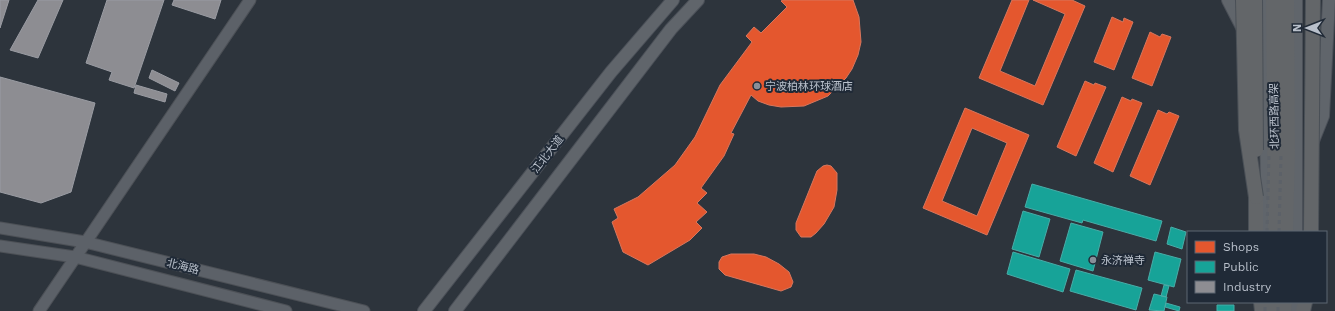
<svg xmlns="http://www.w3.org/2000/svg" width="1335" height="311" viewBox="0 0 1335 311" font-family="'Work Sans','Noto Sans SC',sans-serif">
<rect width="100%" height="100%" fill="#2d343c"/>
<path fill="#e4572e" stroke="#d7765d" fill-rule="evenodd" d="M783 0H853L859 17 861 42 858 55 852 69 846 78 828 96 804 106 781 107 769 105 758 101 751 95 731 133 734 134 724 156 701 188 707 193 697 203 707 212 696 222 702 228 690 240 648 265 623 252 612 222 618 218 614 209 638 197 675 165 695 137 720 85 752 42 746 36 754 27 761 33 787 7 781 1Z
M1012 0H1029L1000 71 1035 86 1065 14 1033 0H1072L1085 6 1043 105 979 78Z
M1112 17 1123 22 1124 18 1133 22 1114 70 1094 62Z
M1150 32 1160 37 1162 34 1171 37 1152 86 1132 78Z
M1085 81 1094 85 1095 83 1106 87 1076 156 1057 147Z
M1122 97 1131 101 1132 99 1142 103 1113 172 1094 163Z
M965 108 1029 135 987 235 923 208ZM972 128 1007 143 977 216 942 201Z
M1158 110 1167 114 1169 112 1179 116 1150 185 1130 176Z
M827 165 831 166 837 173V190L834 207 824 224 816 233 811 237H801L796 230V223L817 171 823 166Z
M731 254H754L766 257 779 264 789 272 793 282 791 287 781 291 725 275 719 269V262L722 257Z"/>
<path fill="#17a398" stroke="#48aca7" d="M1032 184 1162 221 1156 241 1083 220 1082 223 1025 207Z
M1023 211 1050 219 1039 257 1012 249Z
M1071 223 1103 232 1093 271 1060 261Z
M1171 227 1186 232 1182 249 1167 244Z
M1013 252 1070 269 1063 292 1007 274Z
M1155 252 1181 259 1174 287 1148 280Z
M1076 270 1142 288 1136 310 1070 291Z
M1164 285 1169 286 1166 297 1161 296Z
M1154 294 1167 297 1164 311 1149 310Z
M1166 303 1180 307 1179 311 1165 307Z
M1217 305H1234V311H1217Z"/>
<path fill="#8d8d92" stroke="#9a9ca3" d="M0 0H9L0 28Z
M38 0H63L38 58 10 50Z
M107 0H164L134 88 109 80 112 72 86 63Z
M174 0H221L215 19 172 5Z
M152 70 179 83 175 91 149 78Z
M0 77 95 103 71 192 41 203 0 192Z
M136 85 167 94 165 102 134 93Z"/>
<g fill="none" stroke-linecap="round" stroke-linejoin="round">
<g stroke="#4c5056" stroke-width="13">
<path id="secondary" d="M0 228 85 242 364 311
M0 246 75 257 286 311
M39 311 250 0"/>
</g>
<g stroke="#4b5058" stroke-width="14">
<path id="primary" d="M1228 0 1244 31
M1263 0 1268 232
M1313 141 1323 116 1329 0
M1296 232V0
M424 311 611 72 673 0
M455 311 671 29 698 0
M1294 311 1295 302"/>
</g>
<g stroke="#4a5057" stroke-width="16">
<path id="highway" d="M1273 0 1275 232
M1256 197V232
M1286 232 1288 150 1287 0
M1261 302 1262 311
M1274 311V302
M1284 311 1285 302
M1303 311 1305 302"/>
</g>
<use href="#secondary" stroke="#5c6168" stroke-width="11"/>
<use href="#primary" stroke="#60656b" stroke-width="12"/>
<use href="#highway" stroke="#636669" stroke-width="14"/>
<path stroke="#5c6168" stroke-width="3" stroke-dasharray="4 4" stroke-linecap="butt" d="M1267 232 1269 154
M1279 232 1281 154
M1265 311V302
M1278 311V302"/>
<g stroke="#4a5057" stroke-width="16" stroke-linecap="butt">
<path id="highway-bridge" d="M1243 0 1246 130 1256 197
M1255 0 1256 150
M1311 232 1313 0"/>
</g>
<use href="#highway-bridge" stroke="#636669" stroke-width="14"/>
</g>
<g fill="#888f99" stroke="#202a37" stroke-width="1.5">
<circle cx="757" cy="86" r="4"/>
<circle cx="1093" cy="260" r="4"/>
</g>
<g text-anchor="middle" stroke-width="4" stroke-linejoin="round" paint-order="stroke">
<g font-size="11" fill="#b9c0cb" stroke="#202a37" text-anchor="start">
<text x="765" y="90">宁波柏林环球酒店</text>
<text x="1101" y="264">永济禅寺</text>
</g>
<g font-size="11" fill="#b9c0cb" stroke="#202a37">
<text transform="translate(1274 116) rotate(-91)" y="4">北环西路高架</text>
<text transform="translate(547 154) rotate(-52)" y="4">江北大道</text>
<text transform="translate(183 266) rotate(14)" y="4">北海路</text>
</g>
</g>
<rect x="1187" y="231" width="140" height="72" fill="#202a37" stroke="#5d6672"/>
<rect x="1195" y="241" width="20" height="12" fill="#e4572e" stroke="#5d6672"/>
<text x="1223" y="251" font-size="12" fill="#b9c0cb">Shops</text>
<rect x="1195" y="261" width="20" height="12" fill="#17a398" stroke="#5d6672"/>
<text x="1223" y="271" font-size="12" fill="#b9c0cb">Public</text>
<rect x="1195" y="281" width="20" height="12" fill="#8d8d92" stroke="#5d6672"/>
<text x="1223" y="291" font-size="12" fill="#b9c0cb">Industry</text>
<g transform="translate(1307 28) rotate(270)" stroke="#202a37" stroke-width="3" paint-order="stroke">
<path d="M0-3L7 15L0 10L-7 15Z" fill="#b9c0cb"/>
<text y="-6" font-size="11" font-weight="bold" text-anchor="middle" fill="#b9c0cb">N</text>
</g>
</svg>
